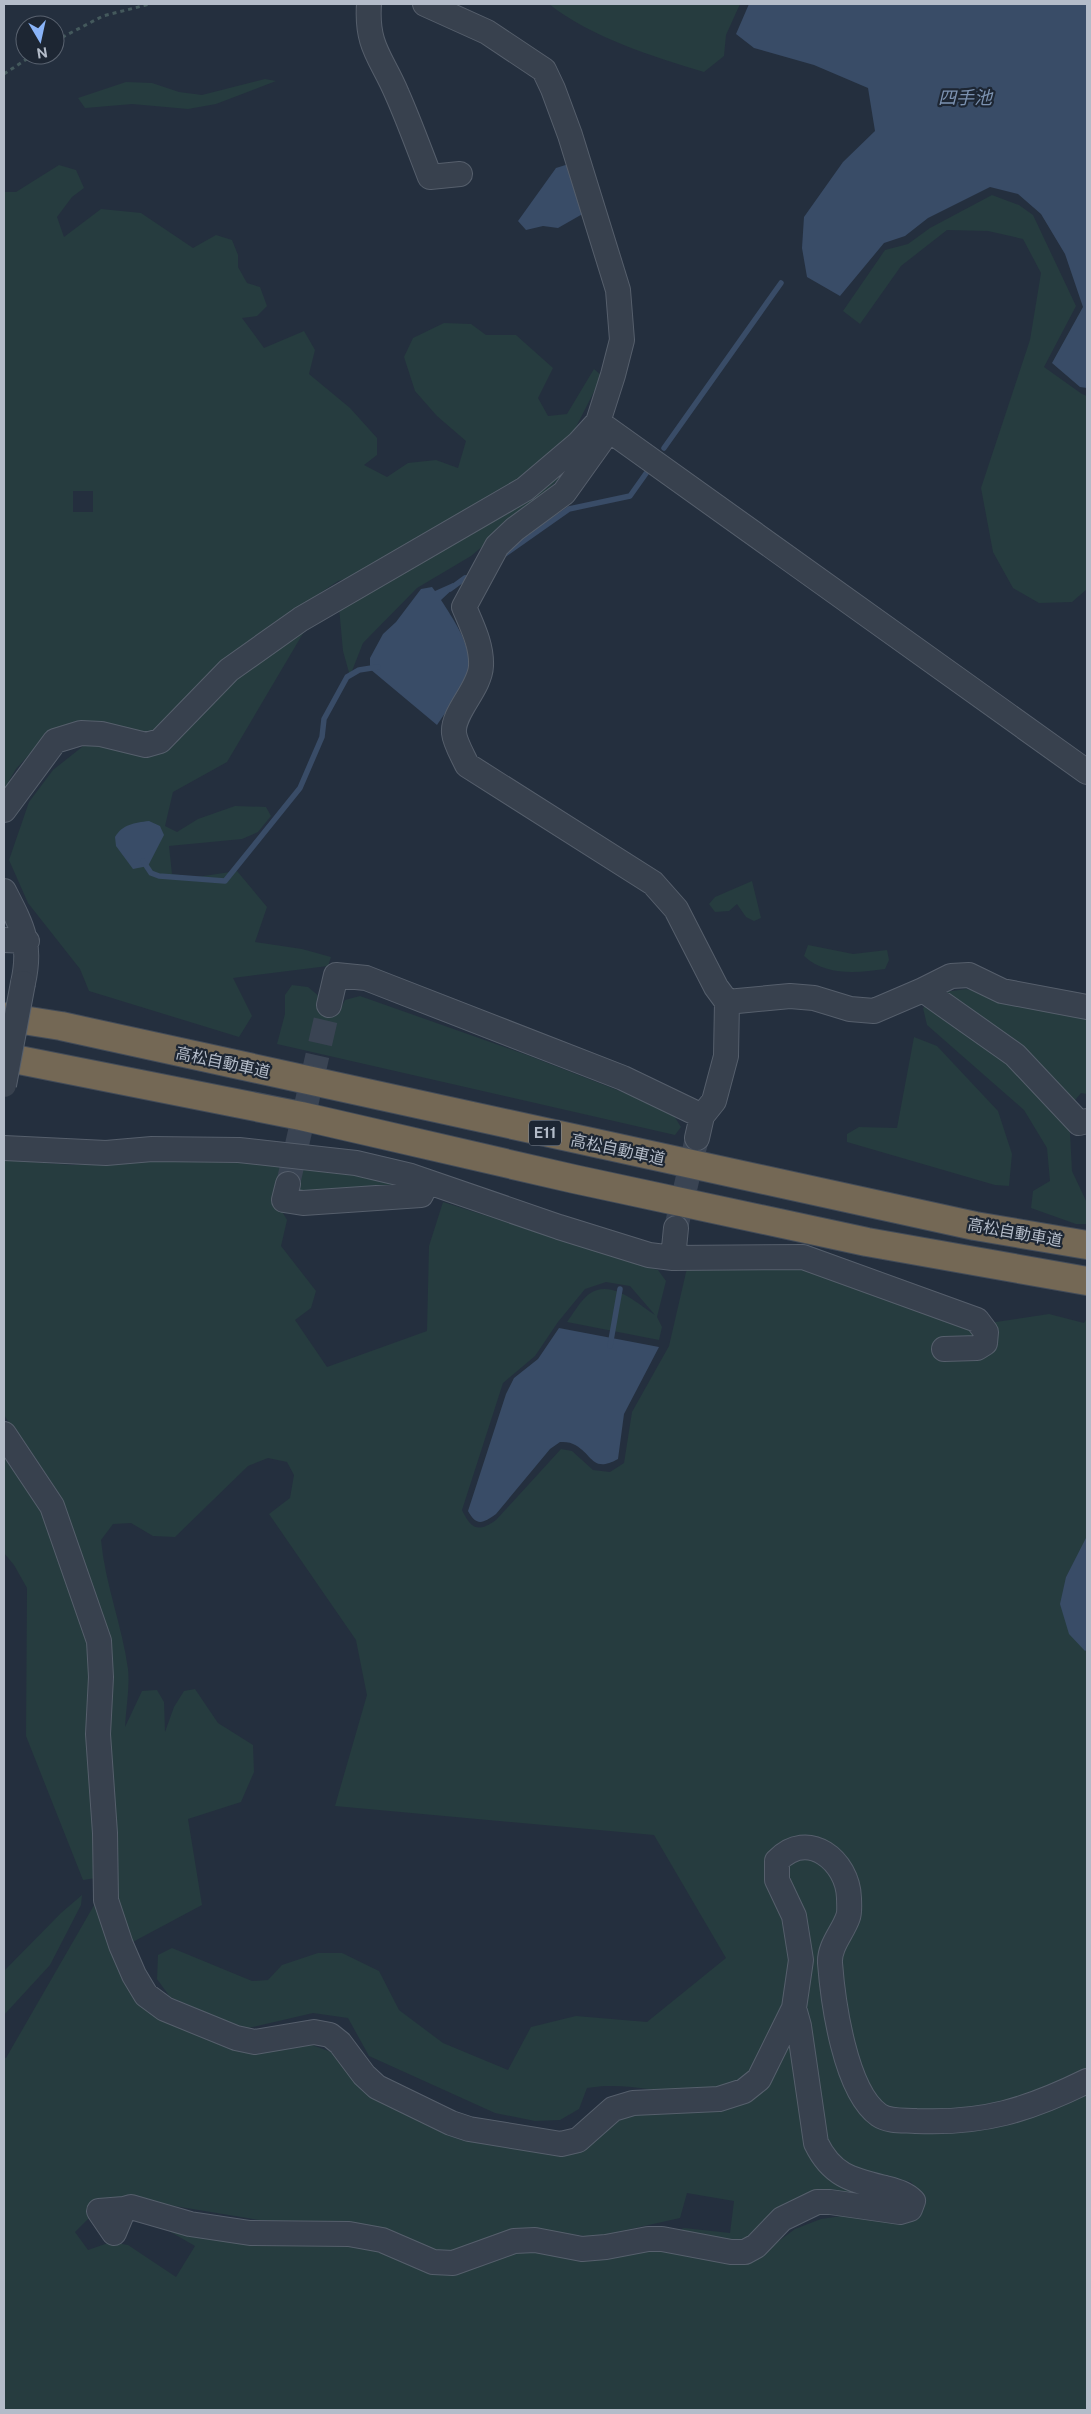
<svg xmlns="http://www.w3.org/2000/svg" width="1091" height="2414" viewBox="0 0 1091 2414" font-family="'Public Sans','Noto Sans JP',sans-serif">
<rect width="100%" height="100%" fill="#242f3e"/>
<path fill="#263c3f" fill-rule="evenodd" d="M549 4H740L726 35 724 56 704 72C652 56 592 38 549 4Z
M265 79 276 81 216 104 188 109 132 104 85 108 78 98 126 82 152 83 179 92 202 95Z
M59 165 76 170 84 188 72 197 57 217 64 237 101 209 141 213 193 248 216 235 232 240 238 255V267L247 283 260 287 267 306 257 316 242 318 264 348 304 331 315 350 309 374 350 408 377 438V455L364 465 387 477 408 463 436 460 458 468 466 441 437 416 415 391 404 357 413 338 444 323 471 324 486 335H516L553 368 538 398 548 416 567 414 594 369 602 376 576 427 571 466 541 497 471 556 417 588 363 643 350 676 343 651 339 607 360 575 338 581 308 601 305 630 227 762 173 792 165 826 177 832 198 819 235 806 266 807 271 816 258 832 242 839 169 846 172 874 197 877 237 871 267 907 255 942 302 949 331 957 328 966 233 978 252 1016 239 1037 89 991 80 969 28 903 9 860 29 802 53 770 82 747 86 728 52 729 16 769 4 789V192H16ZM73 491H93V512H73Z
M992 195 1019 205 1033 215 1076 306 1044 367 1082 394 1087 396V589L1072 602 1039 603 1013 588 993 552 981 488 1030 340 1041 273 1023 239 988 231 947 230 901 266 860 324 843 311 885 250 908 244 930 228Z
M752 881 761 918 754 921 746 917 737 904 729 911 715 912 709 904 715 897Z
M808 945 853 954 887 950 889 960 885 969C858 973 825 976 804 956Z
M292 985 308 987 320 997V1006L338 1014 345 1000 360 996 527 1055 666 1109 674 1116 681 1127 675 1135 277 1044 285 1014V995Z
M966 989 1087 1013V1094L1081 1093 1071 1105 945 992Z
M928 1003 1007 1058 1054 1105 1070 1133 1072 1171 1087 1203V1224H1076L1031 1208 1033 1191 1050 1181 1047 1148 1024 1110 927 1025 923 1008Z
M914 1037 937 1046 998 1111 1012 1154 1009 1186 995 1185 847 1142V1134L859 1127 897 1128Z
M4 1160 73 1165 178 1160 283 1165 321 1168 395 1183 394 1190 278 1204 287 1220 281 1246 316 1291 311 1308 295 1320 327 1367 427 1331 429 1246 443 1202 658 1270 666 1281 657 1317 662 1327 659 1340 567 1322C573 1314 580 1301 589 1294 611 1278 638 1304 655 1315L630 1286 606 1282 585 1289 558 1322 535 1356 503 1383 462 1510C471 1529 478 1533 496 1520L561 1449 572 1451 593 1470 610 1472 624 1463 632 1412 669 1346 687 1268 778 1265 816 1270 989 1323 1049 1314 1084 1323 1087 1318V1539L1066 1577 1085 1651 1087 1650V2071L1054 2088 969 2113 885 2109 871 2094 849 2045 838 1960 849 1871 779 1847C784 1887 798 1964 788 2001 784 2016 773 2032 766 2046 754 2071 746 2086 716 2091 673 2098 629 2080 587 2088L579 2109 560 2120 535 2121 495 2113 369 2056 348 2018 313 2013 244 2029 170 1997 157 1979 158 1955 172 1948 252 1981 268 1980 282 1965 318 1953H342L379 1971 399 2010 443 2043 508 2070 531 2027 576 2016 647 2022 726 1958 654 1835 335 1806 367 1695 356 1640 269 1514 290 1498 294 1475 287 1462 268 1458 248 1466 175 1537 153 1536 131 1523 113 1524 101 1540C105 1584 122 1625 128 1669 130 1687 126 1708 125 1727L142 1691 157 1690 164 1702 165 1732 174 1707 184 1691 195 1689 218 1723 253 1745 254 1772 241 1802 188 1819 202 1905 129 1944 113 1890 107 1736 60 1502 4 1415Z
M4 1442 44 1513 90 1643 96 1878 83 1880 26 1736 27 1588 14 1565 4 1553Z
M805 1855 816 1859 834 1876 842 1900 822 1957 885 2130 1087 2091V2410H4V2058H6L97 1900 139 2000 260 2053 312 2045 334 2053 370 2092 555 2154 618 2118 636 2111 719 2106 793 2029 810 2152 904 2198 833 2197 741 2248 675 2232 684 2228 730 2233 734 2201 687 2193 680 2218 595 2237 534 2230 456 2253 427 2248 345 2226 259 2220 138 2200 96 2206 89 2218 75 2232 88 2250 111 2242 128 2245 176 2277 195 2246 155 2223 372 2245 438 2271 504 2252 661 2248 768 2249 795 2229 821 2219 855 2214 921 2194 911 2182 842 2165 822 2142 807 2005 811 1949 782 1870Z
M82 1895 81 1905 50 1965 4 2015V1971L61 1913Z"/>
<path fill="#394c67" d="M749 4H1087V388L1080 387 1052 363 1083 307 1065 254 1041 214 1018 194 990 187 928 218 905 236 884 243 840 296 807 277 802 248 804 217 843 162 875 131 868 88 814 65 754 48 736 34Z
M572 163 586 212 558 228 543 226 526 230 518 221 556 168Z
M453 583 455 587 441 600C455 622 474 648 468 675 465 687 444 714 437 725L370 669V658L383 634 396 622 421 589 432 587 435 591Z
M149 821 160 826 164 835 148 866 133 869 116 846 115 837C123 824 134 823 149 821Z
M559 1328 659 1347 624 1414 618 1459C591 1474 593 1453 573 1444 569 1442 564 1442 560 1442L550 1449 496 1514C483 1523 477 1527 468 1511L506 1394 514 1378 538 1359Z
M1086 1538 1087 1650 1085 1651 1069 1634 1060 1604 1066 1577Z"/>
<g fill="none" stroke-linecap="round" stroke-linejoin="round">
<path stroke="#394c67" stroke-width="5.5" d="M664 448 781 283
M505 554 569 509 630 496 647 472
M450 589 465 578
M143 861 151 873 159 876 225 881 300 788 322 737 324 719 347 677 359 670 378 667
M610 1346 620 1289"/>
<path stroke="#3a4453" stroke-width="24" stroke-dasharray="24 12" stroke-linecap="butt" d="M288 1184 329 1005
M676 1228 697 1138"/>
<g stroke="#565f6c" stroke-width="26">
<path id="minor" d="M369 4C366 47 382 58 397 94 409 121 419 149 430 177L460 174
M598 422 1087 772
M609 430 564 493 515 529 497 546 464 607C472 626 482 645 481 666 480 689 452 712 454 733 455 743 463 756 467 765L653 883 676 909 716 987 727 1002 726 1056 714 1101 702 1116 697 1138
M4 810 55 741 81 733 101 734 146 745 160 741 229 670 301 619 525 489 578 444 598 422 613 375 622 340 618 290 570 135 553 89 544 70 487 32 425 4
M4 891C22 926 32 943 23 983
M4 940 27 941
M923 990 951 976 969 975 1002 991 1087 1007
M727 1002 790 996 814 998 850 1009 874 1011 923 990 1015 1055 1079 1123 1087 1121
M329 1005 336 975 366 978 623 1078 702 1116
M4 1148 106 1153 152 1149 239 1150 356 1163 411 1176 559 1227 649 1255 673 1258 676 1228
M288 1184 284 1200 303 1203 421 1195 427 1182
M673 1258 803 1257 977 1320 986 1332 985 1343 977 1348 944 1349
M4 1434 52 1506 99 1641 101 1677 98 1734 105 1833 106 1900 121 1945 134 1975 146 1995 165 2009 236 2038 255 2042 314 2032 330 2035 340 2043 364 2075 377 2087 451 2123 469 2129 561 2144 578 2140 613 2109 633 2103 719 2099 744 2091 759 2079 794 2008 801 1960 794 1916 777 1880V1861C808 1828 848 1861 849 1898 849 1904 850 1912 848 1917 843 1932 829 1946 830 1963 833 2002 845 2091 879 2115 889 2122 904 2120 916 2121 983 2124 1028 2110 1087 2081
M124 2209 99 2211 114 2233 124 2209 131 2207 190 2224 250 2233 349 2234 382 2240 433 2262 453 2263 514 2241 535 2240 582 2249 606 2247 648 2239H662L731 2252H745L756 2246 782 2219 817 2202H830L900 2212 910 2209 913 2201C905 2193 896 2191 885 2188 852 2180 832 2176 816 2143L799 2026 794 2008"/>
</g>
<g stroke="#434c59" stroke-width="30">
<path id="highway" d="M4 1017 61 1026 975 1226 1087 1245
M4 1057 301 1116 574 1179 867 1242 1087 1281"/>
</g>
<path stroke="#44595c" stroke-width="3" stroke-dasharray="4 4" stroke-linecap="butt" d="M55 41 103 16 150 4
M4 74 33 55"/>
<use href="#minor" stroke="#38414e" stroke-width="24"/>
<use href="#highway" stroke="#746855" stroke-width="28"/>
<g stroke="#565f6c" stroke-width="26" stroke-linecap="butt">
<path id="minor-bridge" d="M4 1085 23 983"/>
</g>
<use href="#minor-bridge" stroke="#38414e" stroke-width="24"/>
</g>
<g text-anchor="middle" stroke-width="4.5" stroke-linejoin="round" paint-order="stroke">
<rect fill="#1d2633" stroke="#878f9c" stroke-width="1" x="529" y="1120.5" width="32" height="25" rx="4"/>
<g font-size="15" font-weight="bold" fill="#b4bcc9">
<text x="545" y="1138">E11</text>
</g>
<g font-size="16" fill="#b4bcc9" stroke="#1d2633">
<text transform="translate(223 1062) rotate(12)" y="6">高松自動車道</text>
<text transform="translate(618 1149) rotate(12)" y="6">高松自動車道</text>
<text transform="translate(1015 1232) rotate(10)" y="6">高松自動車道</text>
</g>
<g font-size="18" font-style="italic" fill="#7c92b1" stroke="#1d2633">
<text x="965" y="104">四手池</text>
</g>
</g>
<rect width="1091" height="2414" fill="none" stroke="#b4bcc9" stroke-width="10"/>
<g transform="translate(40 40) rotate(171)"><circle r="24" fill="#1d2633" stroke="#59626f"/>
<path d="M0-4L9 19L0 12L-9 19Z" fill="#8ab4f8"/>
<text y="-8" font-size="14" font-weight="bold" text-anchor="middle" fill="#b4bcc9">N</text>
</g>
</svg>
